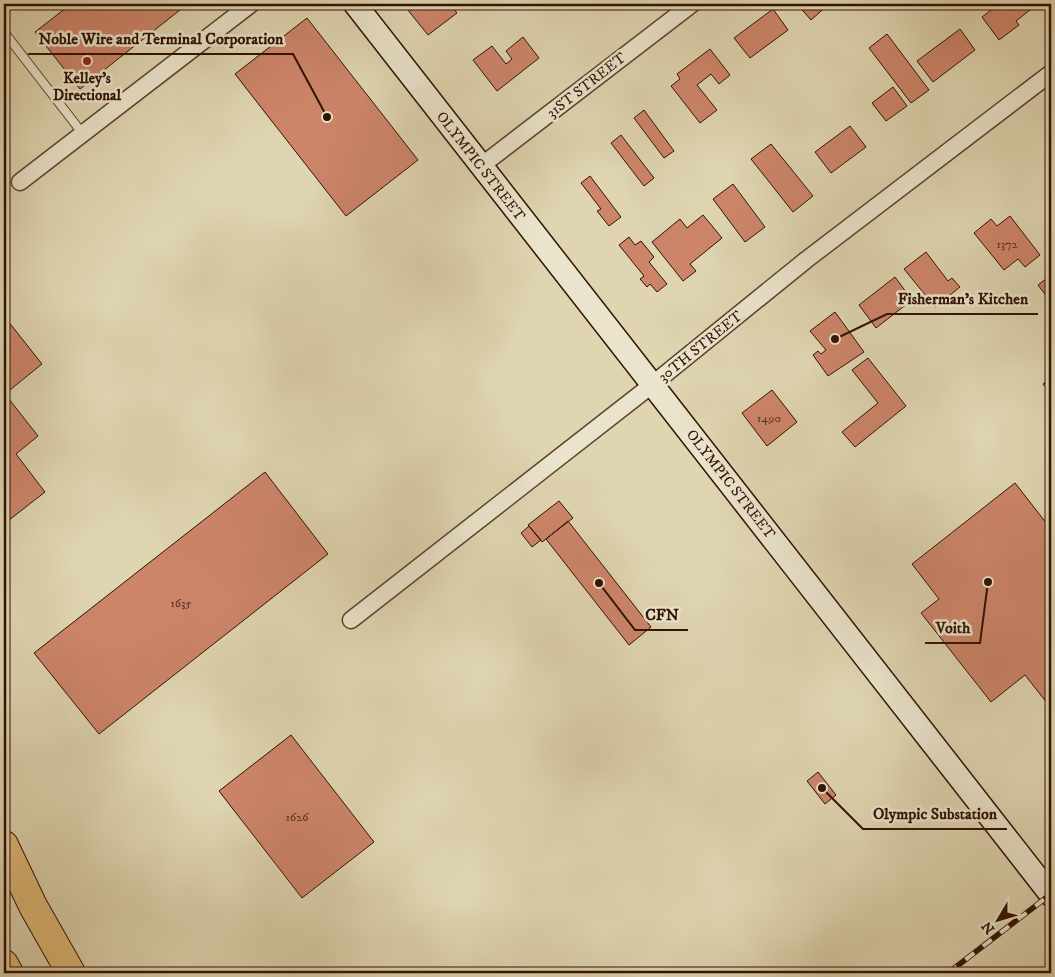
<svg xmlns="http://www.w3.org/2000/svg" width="1055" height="977" viewBox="0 0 1055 977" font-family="'IM FELL DW Pica',serif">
<rect width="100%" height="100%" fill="#dfd5b1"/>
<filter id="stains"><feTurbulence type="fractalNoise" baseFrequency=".004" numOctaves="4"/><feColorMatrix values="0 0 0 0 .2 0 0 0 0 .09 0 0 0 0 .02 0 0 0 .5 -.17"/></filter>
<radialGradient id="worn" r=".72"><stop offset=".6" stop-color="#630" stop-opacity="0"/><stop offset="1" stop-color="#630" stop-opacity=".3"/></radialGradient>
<path fill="#cd856a" stroke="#301103" d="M71 4H175L180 10 80 89 35 32Z
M403 4H450L457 13 428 35Z
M797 4H829L811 20Z
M999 4H1033L1035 6 1016 21 1019 25 999 40 982 17Z
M773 9 788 30 750 58 734 38Z
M307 18 418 160 346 216 235 74Z
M960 29 975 50 933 82 917 61Z
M887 34 929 90 911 103 869 48Z
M523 37 539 58 497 91 473 60 492 46 506 64 512 59 506 51Z
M710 49 730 75 719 84 711 74 697 85 717 110 700 123 671 86 680 79 677 74Z
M893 87 907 106 886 121 872 103Z
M644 110 674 151 664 158 634 118Z
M850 126 866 147 831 173 815 152Z
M621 135 654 178 644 186 611 143Z
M771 144 813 196 793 212 751 159Z
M590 176 621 217 609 226 597 211 601 209 581 183Z
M733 184 765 227 745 242 713 199Z
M703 215 722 238 690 264 696 271 683 281 652 242 680 219 687 228Z
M1010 216 1040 255 1025 267 1018 259 1004 270 974 233 991 219 997 226Z
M629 237 635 245 641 241 654 257 649 262 667 284 657 292 650 284 647 287 640 279 644 276 619 245Z
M926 252 948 281 952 278 960 287 935 307 904 269Z
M1051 275V302L1038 285Z
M895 277 912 300 876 328 859 305Z
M835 312 864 352 828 376 813 355 818 351 821 354 826 350 810 331Z
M4 316 42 364 5 394 38 436 16 454 45 492 4 524Z
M868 358 906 406 855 447 842 432 878 403 852 370Z
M1051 377V394L1043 384Z
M772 390 797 422 767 446 742 413Z
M265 472 328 554 99 734 34 653Z
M1015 483 1051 529V708L1025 675 991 702 921 613 939 599 912 564Z
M559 501 573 518 542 542 528 525Z
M568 521 651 627 629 645 546 539Z
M529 526 541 540 532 547 521 533Z
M291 735 374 842 302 898 219 791Z
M818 772 836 795 825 804 807 781Z"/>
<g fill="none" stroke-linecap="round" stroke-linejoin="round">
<g stroke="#5c422e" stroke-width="10">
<path id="lane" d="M4 32 83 134"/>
</g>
<g stroke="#5c422e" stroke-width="19">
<path id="street" d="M481 166 692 4
M20 182 251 4
M351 620 653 384 806 260 1051 73"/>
</g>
<g stroke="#301103" stroke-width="25">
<path id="secondary" d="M355 4 1051 895"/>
</g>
<g stroke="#301103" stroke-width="30">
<path id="highway" d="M4 845 33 906 71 973
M4 964 9 973"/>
</g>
<use href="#lane" stroke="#eae4cc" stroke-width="8"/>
<use href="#street" stroke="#eae4cc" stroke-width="16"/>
<use href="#secondary" stroke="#eae4cc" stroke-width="22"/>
<use href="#highway" stroke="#e0ba78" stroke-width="28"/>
<g stroke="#301103" stroke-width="5.5">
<path id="rail" d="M948 973 1051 894"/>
</g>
<use href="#rail" stroke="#eae4cc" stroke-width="4" stroke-dasharray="11" stroke-linecap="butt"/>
</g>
<circle fill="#8f2418" stroke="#eae4cc" stroke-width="2" cx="87" cy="61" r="5"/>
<g text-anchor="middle" stroke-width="5" stroke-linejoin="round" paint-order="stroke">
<g font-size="12" fill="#572e1d">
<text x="1007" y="248">1372</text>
<text x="769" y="422">1490</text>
<text x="181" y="607">1635</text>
<text x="297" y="821">1626</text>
</g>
<g font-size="15" font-weight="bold" fill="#301103" stroke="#eae4cc">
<text x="87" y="83">Kelley's<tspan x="87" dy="17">Directional</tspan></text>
</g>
<g font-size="15" fill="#301103" stroke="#eae4cc">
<text transform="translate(586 85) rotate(-38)" y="5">31ST STREET</text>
<text transform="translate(481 166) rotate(52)" y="5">OLYMPIC STREET</text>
<text transform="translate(700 346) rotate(-39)" y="5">30TH STREET</text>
<text transform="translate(731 484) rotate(52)" y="5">OLYMPIC STREET</text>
</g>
</g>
<path fill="none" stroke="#301103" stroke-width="2" d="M327 117L293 54H28M835 339L887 314H1038M599 583L635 630H688M988 582L980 643H925M822 788L863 829H1007"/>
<g fill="#301103" stroke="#eae4cc" stroke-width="2">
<circle cx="327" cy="117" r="5"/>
<circle cx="835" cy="339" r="5"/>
<circle cx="599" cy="583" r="5"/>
<circle cx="988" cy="582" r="5"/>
<circle cx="822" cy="788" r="5"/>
</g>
<g font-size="16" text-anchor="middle" font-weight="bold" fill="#301103" stroke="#eae4cc" stroke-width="5" stroke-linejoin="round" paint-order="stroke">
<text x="161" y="44">Noble Wire and Terminal Corporation</text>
<text x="963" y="304">Fisherman’s Kitchen</text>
<text x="662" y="620">CFN</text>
<text x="953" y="633">Voith</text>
<text x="935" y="819">Olympic Substation</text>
</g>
<rect width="1055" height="977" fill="none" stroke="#dfd5b1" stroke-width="20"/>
<rect x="5" y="5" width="1045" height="967" fill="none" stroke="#301103" stroke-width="2.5"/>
<rect x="10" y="10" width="1035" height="957" fill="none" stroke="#301103"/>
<g transform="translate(998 920) rotate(232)" stroke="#eae4cc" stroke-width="4" paint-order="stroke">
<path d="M0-4L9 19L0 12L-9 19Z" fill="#301103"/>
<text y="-8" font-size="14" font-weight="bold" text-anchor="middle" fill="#301103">N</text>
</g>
<rect width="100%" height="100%" filter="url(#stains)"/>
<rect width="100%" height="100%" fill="url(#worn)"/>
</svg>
